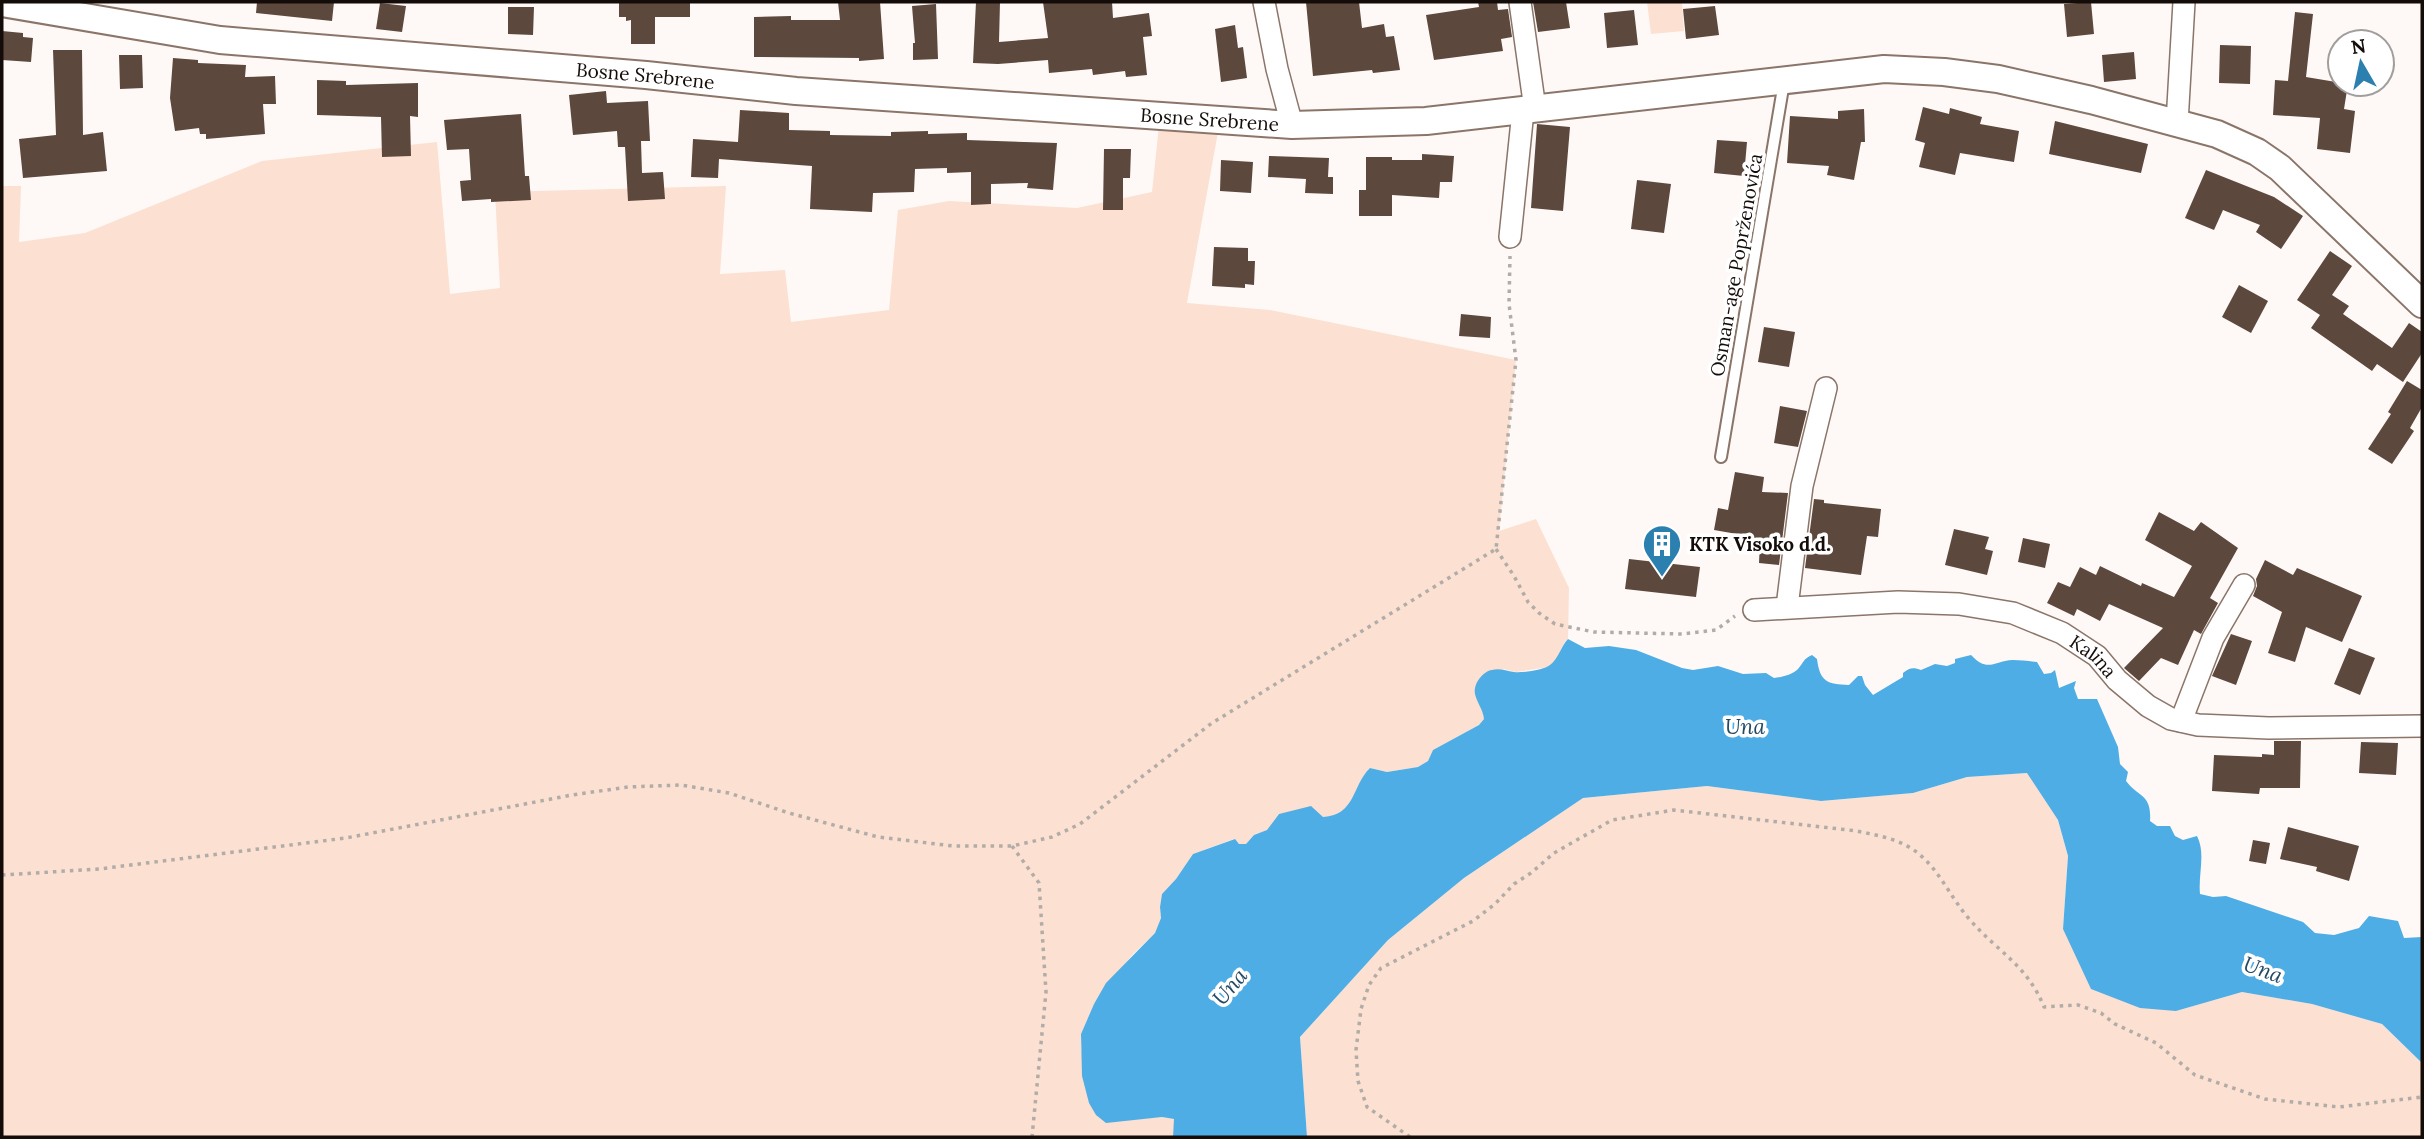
<svg xmlns="http://www.w3.org/2000/svg" width="2424" height="1139" viewBox="0 0 2424 1139" font-family="Lora,serif">
<rect width="100%" height="100%" fill="#fef9f6"/>
<path fill="#fce0d1" d="M1647 2H1682L1684 31 1651 34Z
M1160 116 1220 121 1187 303 1270 310 1516 360 1499 531 1536 519 1569 588 1568 639 1565 641 1557 658 1549 667 1516 672 1504 669 1481 676C1470 696 1482 700 1484 719L1479 725 1433 750 1428 761 1418 767 1387 772 1370 768C1352 786 1356 815 1323 817L1315 811 1279 814 1267 830 1254 835 1246 844H1239L1234 839 1193 854 1176 879 1162 894 1160 907 1161 918 1155 933 1132 955 1094 1004 1081 1034V1050L1124 1120 1162 1117 1175 1119 1173 1137H2V186H21L19 242 85 233 262 161 437 142 450 294 500 288 495 192 726 186 720 274 785 270 791 322 889 310 898 210 949 201 1077 208 1152 192Z
M2028 773 2058 820 2068 856 2063 929 2176 1011 2242 992 2312 1004 2382 1024 2422 1063V1137H1307L1300 1037 1388 940 1464 878 1583 798 1707 786 1821 801 1913 793 1967 777Z"/>
<path fill="#4eade5" d="M1568 639 1585 648 1609 646 1636 650 1682 668 1693 670 1718 666 1743 674 1766 673 1774 678C1782 677 1792 675 1798 669 1804 662 1803 659 1812 655L1817 659C1820 682 1827 684 1849 685L1858 676H1862L1865 685 1873 695 1903 677V673C1909 668 1913 667 1921 670L1935 664 1947 666 1955 663V659L1971 655C1988 673 1993 661 2013 660 2021 660 2029 661 2037 662L2044 674 2051 673 2055 670 2059 688 2076 681 2074 688 2078 699H2097L2118 747 2120 764 2128 772 2126 781C2138 797 2152 794 2150 821L2157 826H2170L2175 836 2183 840 2197 836C2206 853 2198 875 2200 894L2213 897 2226 896 2303 922 2315 933 2334 935 2359 928 2369 916 2398 921 2404 938 2422 937V1063L2382 1024 2312 1004 2242 992 2176 1011 2140 1008 2091 989 2063 929 2068 856 2058 820 2027 773 1967 777 1913 793 1821 801 1707 786 1583 798 1464 878 1388 940 1300 1037 1307 1137H1173L1174 1119 1162 1117 1106 1123 1096 1115 1089 1103 1082 1076 1081 1034 1094 1004 1106 983 1155 933 1161 918 1160 907 1162 894 1176 879 1193 854 1235 839 1239 844H1246L1254 835 1267 830 1279 814 1311 806 1323 817C1356 815 1352 785 1370 768L1387 772 1418 767 1428 761 1433 750 1479 725 1484 719C1483 709 1477 703 1475 694 1473 684 1483 671 1492 670 1500 668 1506 671 1514 672 1522 673 1544 670 1550 665 1559 658 1561 646 1568 639Z"/>
<path fill="#5c483c" d="M257 2H334L332 21 256 13Z
M619 2H690V17H655V44H631V20L626 21V17H619Z
M838 2H880L884 59 859 61V58L754 57V17L791 16V20H840Z
M976 2H1000L999 42 1048 38 1043 2H1112L1113 18 1149 13 1152 36 1143 37 1147 75 1126 77 1125 71 1093 75 1092 69 1049 73 1048 60 998 64 973 63Z
M1306 2H1359L1362 28 1384 24 1386 37 1394 36 1400 70 1373 73 1372 70 1313 76Z
M1478 2H1497L1498 10 1508 9 1512 37 1501 39 1503 51 1434 60 1426 15 1479 7Z
M1533 2H1566L1570 28 1538 32Z
M2091 2 2094 34 2067 37 2064 4Z
M380 3 406 6 402 32 376 29Z
M936 4 938 59 913 60V43H915L912 6Z
M1715 6 1719 35 1686 39 1683 9Z
M508 7H534L533 35 508 34Z
M1634 10 1638 45 1607 48 1604 13Z
M2295 12 2313 14 2306 77 2348 84 2344 109 2355 111 2350 153 2317 149 2320 118 2273 115 2275 80 2288 81Z
M1235 25 1238 48 1243 47 1247 78 1221 82 1215 29Z
M2 31 23 33V37L33 38 31 62 2 60Z
M2220 45 2251 46 2250 84 2219 83Z
M53 50H82L83 135 103 132 107 171 23 178 19 139 56 135Z
M2134 52 2136 79 2104 82 2102 55Z
M119 55H142L143 88 120 89Z
M173 58 198 60V63L246 65 245 77 275 76 276 104H263L265 134 206 139V134H200L199 128 175 131 170 98Z
M317 80 346 81V85L418 83V117L410 116 411 156 382 157 381 117 317 115Z
M606 91 607 103 648 101 650 141H641L642 173 663 172 665 199 628 201 625 147H618L617 131 573 135 569 95Z
M1923 107 1949 114 1950 108 1982 117 1980 124 2019 131 2014 162 1960 153 1955 175 1919 167 1925 143 1915 140Z
M1864 109 1865 142H1861L1854 180 1827 175 1829 166 1787 163 1790 116 1838 119V111Z
M740 110 789 113V130L830 131V135L891 136V132L928 131V134L967 133V140L1057 143 1053 190 1027 188 1028 183 991 184V204L971 205V172L947 173V168L915 169 914 192 873 193 872 212 810 209 812 166 719 159 718 178 691 177 693 139 738 142Z
M521 114 525 176H529L531 200 491 202V199L462 201 460 181 471 180 469 149 447 150 444 120Z
M2055 121 2148 144 2141 173 2049 154Z
M1537 124 1570 127 1563 211 1531 208Z
M1717 140 1747 142 1744 176 1714 173Z
M1104 149H1131L1130 178H1123V210H1103Z
M1422 154 1454 156 1452 182H1440L1439 198 1392 195V216H1359V190H1366V157H1392V160H1422Z
M1269 156 1329 158 1328 177H1333V194L1305 193 1306 179 1268 177Z
M1221 160 1253 162 1251 193 1220 191Z
M2206 170 2274 197 2303 216 2281 249 2256 232 2260 225 2223 210 2214 230 2185 218Z
M1637 180 1671 184 1664 233 1631 229Z
M1214 247 1248 248V261H1255L1254 285 1245 284V288L1212 286Z
M2330 251 2352 266 2332 295 2349 306 2343 314 2392 348 2409 323 2422 332V353L2403 382 2377 364 2372 371 2311 328 2320 315 2297 300Z
M2239 285 2268 301 2251 333 2222 317Z
M1461 314 1491 317 1490 338 1459 336Z
M1764 327 1795 332 1789 367 1758 362Z
M2407 381 2422 390V407L2410 428 2414 431 2392 464 2368 449 2391 414 2388 412Z
M1780 406 1807 411 1798 447 1774 443Z
M1735 472 1764 477 1762 492 1788 493 1779 565 1759 563 1760 541 1736 539 1737 534 1714 530 1718 508 1728 510Z
M1814 499 1824 500V503L1881 509 1878 537 1867 536 1861 575 1805 568Z
M2159 512 2194 531 2201 522 2238 548 2210 598 2218 603 2201 634 2194 630 2178 665 2161 658 2139 681 2124 668 2163 628 2109 604 2100 621 2077 609 2074 616 2047 603 2058 582 2070 587 2080 567 2096 575 2100 566 2141 586 2142 583 2174 597 2192 566 2145 540Z
M1954 529 1989 537 1985 549 1993 551 1987 575 1945 565Z
M2023 538 2050 544 2045 568 2018 562Z
M1629 559 1700 567 1696 597 1625 589Z
M2265 560 2293 575 2297 568 2362 596 2342 642 2306 627 2295 662 2268 653 2282 612 2253 596 2257 586 2256 579Z
M2231 634 2252 641 2236 685 2212 676Z
M2349 648 2375 658 2360 695 2334 684Z
M2274 741H2301L2300 788H2260L2259 794 2212 791 2214 755 2262 757V754L2274 755Z
M2361 742 2398 743 2396 775 2359 773Z
M2288 827 2359 846 2349 881 2316 871 2317 867 2280 859Z
M2253 840 2270 843 2266 864 2249 861Z"/>
<g fill="none" stroke-linecap="round" stroke-linejoin="round">
<g stroke="#8b7569" stroke-width="14">
<path id="service" d="M1721 457 1784 82"/>
</g>
<g stroke="#8b7569" stroke-width="24">
<g id="minor">
<path d="M1264 2 1277 69 1292 125"/>
<path d="M1520 2 1535 109"/>
<path d="M2177 123 2184 2"/>
<path d="M1510 237 1523 111"/>
<path d="M1787 607 1802 486 1826 388"/>
<path id="s1" d="M1754 610 1898 602 1959 604 2013 613 2062 633 2097 656 2117 680 2148 706 2171 719 2198 725 2269 728 2422 726"/>
<path d="M2181 721 2213 638 2244 585"/>
</g>
</g>
<g stroke="#8b7569" stroke-width="30">
<g id="tertiary">
<path id="s2" d="M2 3 220 40 646 75 796 91 1292 125 1426 121 1884 69 1944 72 1998 79 2091 100 2217 134 2257 152 2280 168 2422 304"/>
</g>
</g>
<path stroke="#b2aca8" stroke-width="3.5" stroke-dasharray="3.5 5" stroke-linecap="butt" d="M1496 549 1514 576 1528 602 1539 613 1555 624 1594 632 1682 634 1716 630 1735 616
M1012 846 1039 883 1046 992 1032 1137
M2 875 99 869 346 838 572 795 628 787 681 785 729 793 789 813 878 837 953 846H1012L1052 837 1080 824 1212 723 1496 549 1516 360 1509 304 1510 256
M1410 1137 1367 1107 1358 1081 1356 1050 1361 1009 1369 985 1381 968 1473 921 1495 904 1514 884 1531 873 1554 853 1612 820 1674 810 1857 831C1875 835 1894 838 1909 847 1938 864 1949 897 1971 921 1999 953 2027 965 2044 1007L2078 1005 2101 1013 2115 1024 2156 1043 2195 1075 2265 1099 2339 1107 2422 1097"/>
<use href="#service" stroke="#fff" stroke-width="10"/>
<use href="#minor" stroke="#fff" stroke-width="21"/>
<use href="#tertiary" stroke="#fff" stroke-width="26"/>
</g>
<defs>
<g id="building-pin" transform="scale(2.0125)"><path d="M0 17L-7.5 6A9.5 9.5 0 1 1 7.5 6Z" fill="#2b80b0" stroke="#fff"/><path d="M-4-6H4V6H1V3H-1V6H-4ZM-2.5-4.3h1.7v1.8h-1.7ZM.8-4.3h1.7v1.8H.8ZM-2.5-1h1.7V.8h-1.7ZM.8-1h1.7V.8H.8Z" fill="#fff"/></g>
</defs>
<g fill-rule="evenodd">
<use href="#building-pin" x="1662" y="544"/>
</g>
<g text-anchor="middle" stroke-width="7" stroke-linejoin="round" paint-order="stroke">
<g font-size="19" fill="#140c08" stroke="#fff">
<text dy="7" stroke="none"><textPath href="#s2" startOffset="648">Bosne Srebrene</textPath></text>
<text dy="7" stroke="none"><textPath href="#s2" startOffset="1214">Bosne Srebrene</textPath></text>
<text transform="translate(1736 265) rotate(-80)" y="7">Osman-age Poprženovića</text>
<text dy="7" stroke="none"><textPath href="#s1" startOffset="352">Kalina</textPath></text>
</g>
<g font-size="19" font-weight="bold" fill="#140c08" stroke="#fff" text-anchor="start">
<text x="1689" y="551">KTK Visoko d.d.</text>
</g>
<g font-size="21" font-style="italic" fill="#234a62" stroke="#fff">
<text x="1745" y="734">Una</text>
<text transform="translate(2263 970) rotate(20)" y="7">Una</text>
<text transform="translate(1230 987) rotate(-49)" y="7">Una</text>
</g>
</g>
<rect width="2424" height="1139" fill="none" stroke="#140c08" stroke-width="7"/>
<g transform="translate(2361 63) rotate(351)"><circle r="33" fill="#ffffff" stroke="#a19e9c" stroke-width="2"/>
<path d="M0-5L12 26L0 18L-12 26Z" fill="#2b80b0"/>
<text y="-10" font-size="19" font-weight="bold" text-anchor="middle" fill="#140c08">N</text>
</g>
</svg>
